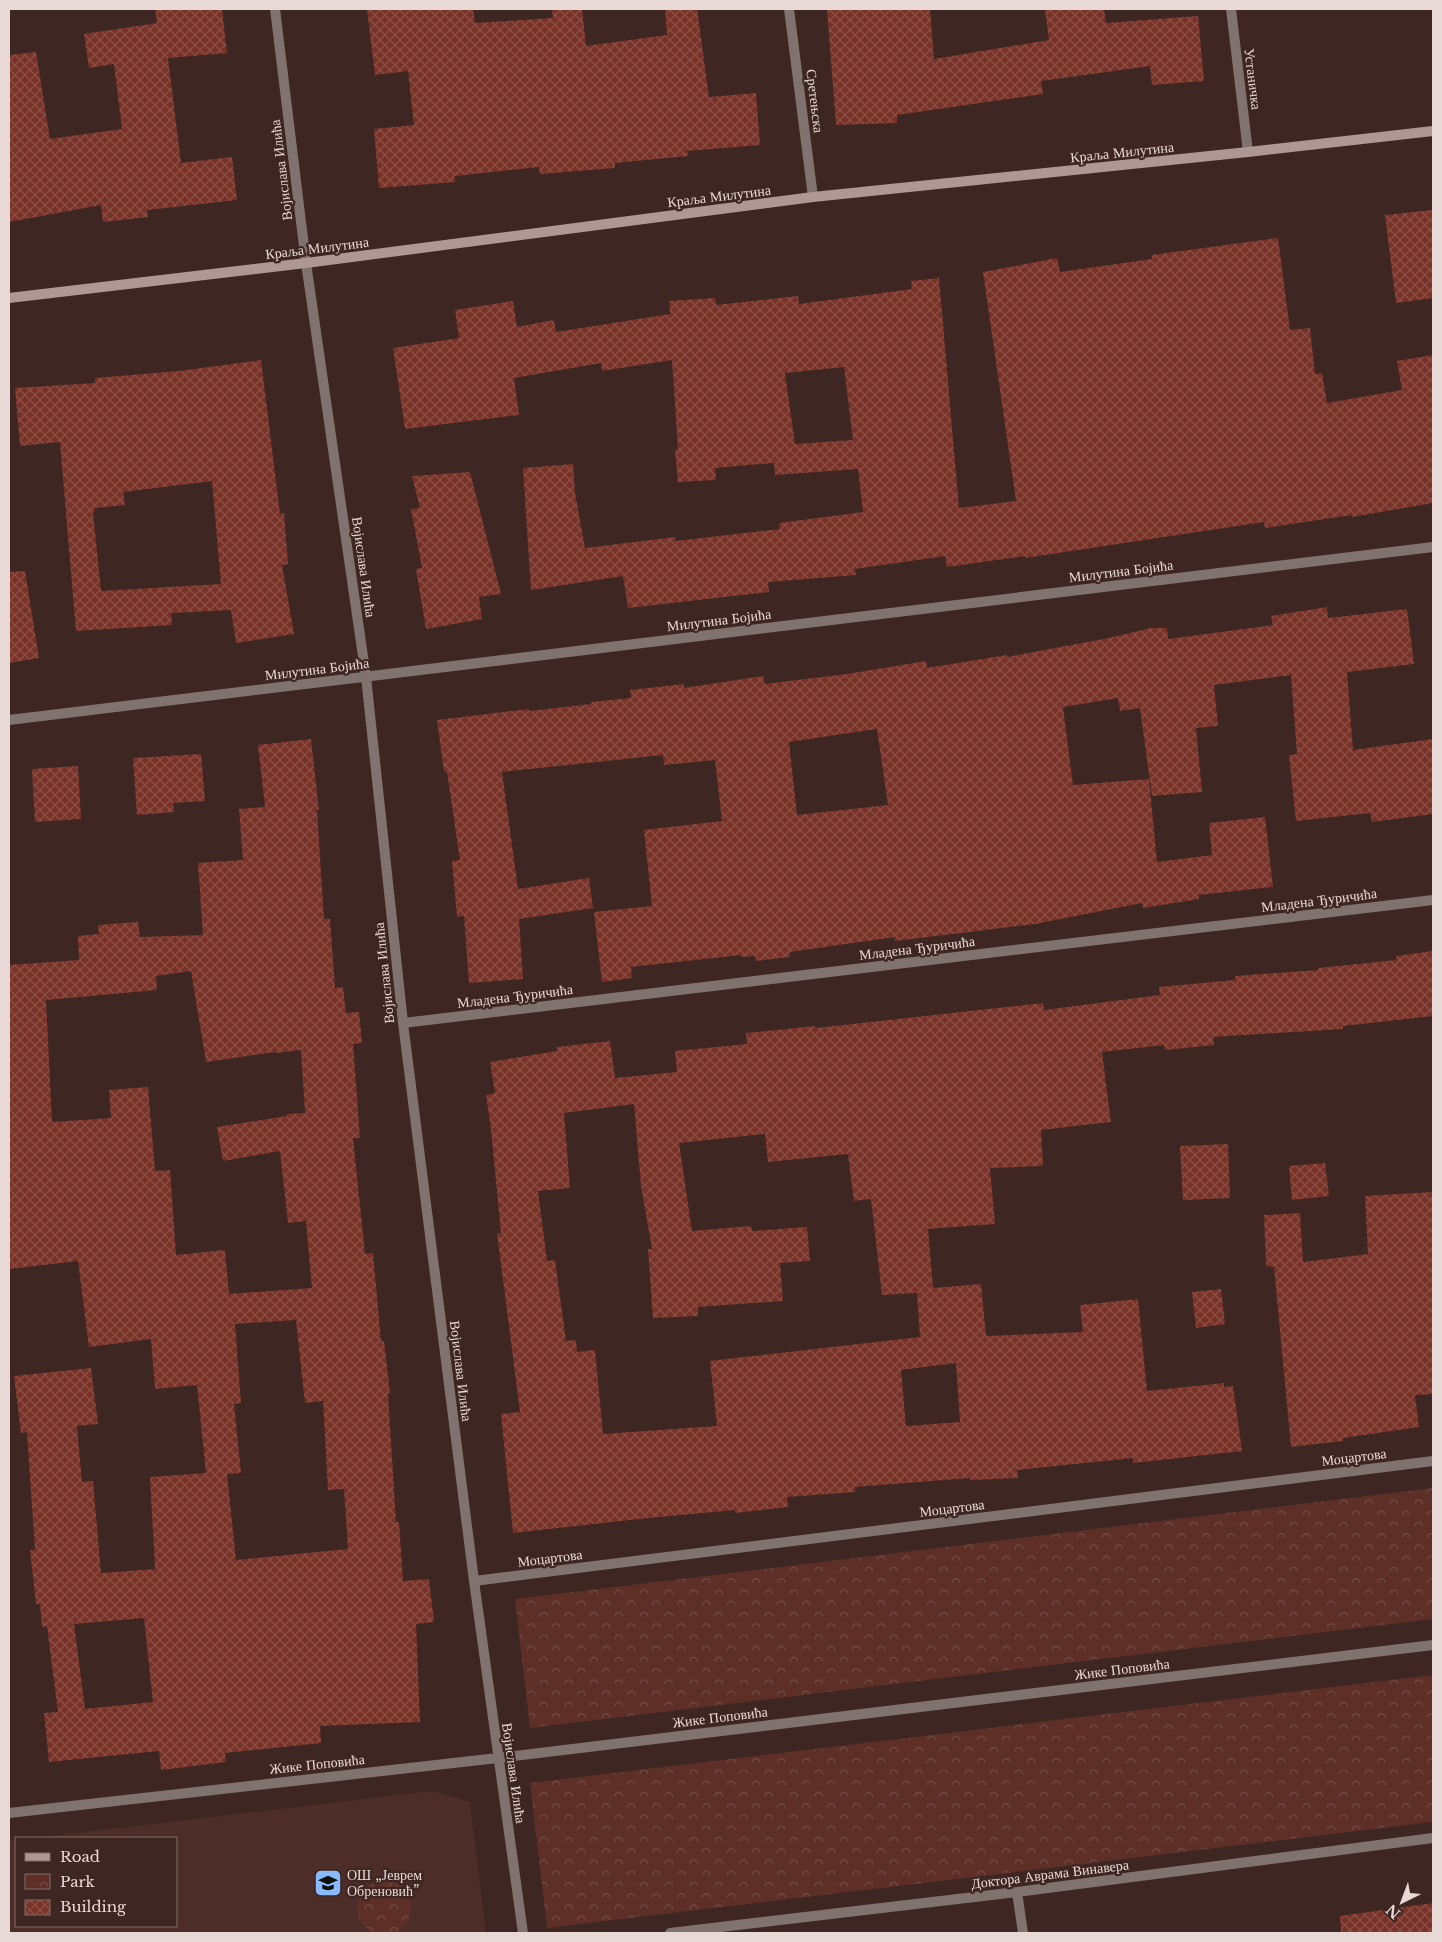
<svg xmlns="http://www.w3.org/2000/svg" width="1442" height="1942" viewBox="0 0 1442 1942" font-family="'Libre Baskerville',serif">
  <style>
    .built { fill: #4c2d28 }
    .park { fill: url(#park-crowns) }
    .building { fill: url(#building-cross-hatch); fill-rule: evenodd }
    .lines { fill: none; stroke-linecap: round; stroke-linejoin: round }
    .minor { stroke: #7f726f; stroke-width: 10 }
    .secondary { stroke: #ad9894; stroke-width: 10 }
    .labels { text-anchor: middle; stroke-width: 4.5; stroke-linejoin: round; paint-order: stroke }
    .street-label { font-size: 14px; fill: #e9d9d6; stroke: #3e2622 }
    .poi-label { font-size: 14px; fill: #e9d9d6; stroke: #3e2622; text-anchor: start }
  </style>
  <defs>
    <pattern id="park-crowns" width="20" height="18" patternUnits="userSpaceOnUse" patternTransform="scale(1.25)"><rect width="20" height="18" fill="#5d2f27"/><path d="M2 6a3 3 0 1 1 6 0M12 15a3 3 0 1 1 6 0" fill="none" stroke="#744d46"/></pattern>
    <pattern id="building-cross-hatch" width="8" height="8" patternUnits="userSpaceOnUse" patternTransform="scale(1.25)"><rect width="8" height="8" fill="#793227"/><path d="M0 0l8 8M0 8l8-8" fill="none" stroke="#8c4f46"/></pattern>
  </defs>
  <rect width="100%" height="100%" fill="#3e2622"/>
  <path class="built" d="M432,1791l38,11 16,131h-477v-92l7,-1v86h160v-88h-143z"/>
  <path class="park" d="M1433,1488v131l-903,109 -15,-129z
    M1433,1675v147l-886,106 -17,-145z
    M357 1908a27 27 0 1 1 54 0a27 27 0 1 1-54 0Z"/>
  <path class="building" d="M155,9h67l5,44 -59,5 13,105 51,-6 5,43 -90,10 1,7 -45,5 -2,-17 -92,17v-167l27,-3 14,87 72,-10 -8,-65 -25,4 -5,-34 73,-11z
    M367,9h106l2,14 78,-5 -1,-9h30l4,37 81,-11 -2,-26h32l12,88 47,-4 4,52 -73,6 1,5 -73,7v5l-75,6 -1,-7 -84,9v6l-76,6 -5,-59 40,-4 -6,-54 -33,4z
    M827,9h103l4,50 115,-19 -4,-31h59l2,14 92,-7 6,65 -52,4 -2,-19 -109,15 2,13 -146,21v8l-61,2z
    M1433,210v88l-37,5 -11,-88z
    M1278,238l12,92 20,-2 5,46 7,-1 5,30 75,-13 -5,-29 36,-6v148l-81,14v-2l-87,13 -1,-6 -239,36v-2l-78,11 -2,-11 -90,13 1,6 -88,7 1,10 -141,16 -5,-32 -92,14 -8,-122 50,-4 2,29 10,55 90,-11 1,4 104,-12 -1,-6 84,-11 -5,-43 -83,6 -1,-12 -59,5 1,12 -38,2 -3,-32 3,-1 -6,-89 -70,11 -1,-8 -87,15 5,37 -114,14 -12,-81 66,-10 -4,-28 58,-9 4,26 37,-7 2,12 114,-18 -1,-13 46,-3 1,7 82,-9 1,8 113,-15 -1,-8 28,-3 20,230 57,-7 -33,-229 74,-14 3,14 92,-13v-4zM844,367l9,73 -58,4 -10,-71z
    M261,360l19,154 4,-1 4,51 -6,1 12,69 -58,9 -5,-33 -60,3 1,12 -96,6 -16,-189 -40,4 -5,-58 80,-5v-5l84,-7zM212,481l9,103 -120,7 -8,-79 2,-1v-3l30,-3 -2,-13z
    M470,472l31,122 -22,3 3,22 -56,10 -10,-60 6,-1 -11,-59 9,-1 -8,-32z
    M25,571l14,87 -30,5v-91z
    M1327,607l1,11 79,-9 7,55 -67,8 6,78 80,-11v75l-61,8 -2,-9 -74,8 -7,-66 8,-1 -6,-79 -77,10 4,41 -22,2 6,64 -50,4 -12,-88 -20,3 -2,-13 -55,9 10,78 76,-6 8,83 55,-7 -3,-32 56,-6 8,70 -74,8v4l-56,9 -1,-5 -107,21 -140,17v-4l-105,15v5l-34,4 -1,-5 -14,1v-2l-110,12 1,11 -30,4 -8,-70 58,-6 -8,-76 78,-9 -7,-61 -51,5 -1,-10 -161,17 16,117 71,-11 4,30 -74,11 4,60 -54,4 -5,-67 -7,1 -5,-56 8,-1 -13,-88h-3l-7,-52 92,-11v2l62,-7v-2l40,-4 -1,-8 54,-6v4l79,-12 2,8 82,-10 79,-13 1,7 80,-13v2l102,-19 42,-10h16l1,11 105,-14 -2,-9zM877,729l11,76 -91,10 -8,-73z
    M311,739l8,71h-2l7,109h6l5,69 8,-1 3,26 13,-1 3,31 -9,1 7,94h-7l12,116 8,-1 8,88h3l6,53h-2l8,128h3l4,59 26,-2 5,43 -18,2 4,98 -100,4 1,17 -96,10 1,9 -65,8 -2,-19 -110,11 -5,-49 14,-1 -11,-86 -5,1 -2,-23h-4l-6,-54h5l-8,-118 -6,1 -7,-57 77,-8 7,56 -21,2 5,56 11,-1 8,92 54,-4 -5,-92 56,-4 -9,-88 -42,4 -4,-50 -62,8 -11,-86 -69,8v-304l70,-5 -1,-24 21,-2 -1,-9 40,-3 2,15 63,-2 -5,-72 45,-3 -4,-51 26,-2 -7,-62zM191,971l15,91 69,-10 1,1 25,-3 4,63 -18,1v2l-70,11 6,34 57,-10 8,72 18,-2 6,67 -83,6 -4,-44 -49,5 -6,-85 -15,1 -7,-84 -39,3 2,28 -59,4 -6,-122 111,-10 -1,-14zM296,1320l9,83 18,-2 5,89 16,-1 4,60 -112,11 -9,-86 14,-1 -7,-69 7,-1 -6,-79zM144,1618l9,84 -68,7 -11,-85z
    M201,754l4,47 -32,2 1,9 -37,3 -4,-57z
    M78,766l3,53 -46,3 -3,-53z
    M1433,951v65l-90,10v3l-130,8 1,8 -49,5 -1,-5 -62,7 9,70 -70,8 2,36 -53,2 5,56 -67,5 5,59 48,-4 5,52 97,-4 -3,-27 58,-6 9,92 77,-8v4l9,-1 9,65 -109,12v-5l-116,12 1,8 -48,2v-2l-115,9v5l-68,5 1,10 -53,6v-3l-96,9 -126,14 -12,-119 19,-2 -23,-179h4l-10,-104 -5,-34 9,-2 -5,-31 67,-11v-4l53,-6 5,37 62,-6 -2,-21 72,-7 -1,-11 69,-7 1,2 227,-25 1,7 116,-15 -1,-8 76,-7v-4l84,-6 -1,-2 79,-8 -1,-4zM634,1104l7,82 11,63h-4l5,69 45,-2v-9l85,-6 -3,-38 30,-2 -3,-34 -55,4 -1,-5 -59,5 -13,-88 86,-9 3,28 80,-8 6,47 17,-2 11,96 35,-2 3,44 -210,24 7,65 -114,8 -8,-84 -18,2 -1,-12 -10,1 -11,-81 -8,1 -9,-70 32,-3 -6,-75zM956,1363l4,59 -54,4 -5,-56z
    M1228,1144l2,54 -47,2 -3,-54z
    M1325,1163l4,33 -37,4 -3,-34z
    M1433,1192v202l-18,1 4,32 -76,11v3l-52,6 -17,-180 -8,-1 -2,-51 36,-2 3,49 65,-8 -3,-58z
    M1221,1289l4,35 -29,4 -4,-36z
    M1433,1903v30h-92l-1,-17z"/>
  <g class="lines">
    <path class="minor" d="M275,9l31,254 60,414 37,346 71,558 49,352
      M789,9l24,188
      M1231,9l17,143
      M9,720l1424,-173
      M403,1023l1030,-123
      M474,1581l959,-120
      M9,1813l489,-55 935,-113
      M1017,1892l6,41
      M670,1933l347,-41 416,-54"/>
    <path class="secondary" d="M9,298l297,-35 507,-66 435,-45 185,-21"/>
  </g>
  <defs>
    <g id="school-square" transform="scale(1.4375)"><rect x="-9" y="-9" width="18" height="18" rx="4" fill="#89bafc" stroke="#3e2622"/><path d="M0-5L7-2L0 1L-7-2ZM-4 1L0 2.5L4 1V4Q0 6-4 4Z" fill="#111"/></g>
  </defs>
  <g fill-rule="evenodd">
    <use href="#school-square" x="328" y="1883"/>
  </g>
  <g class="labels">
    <g class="street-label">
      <text transform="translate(1253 79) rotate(83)" y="5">Устаничка</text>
      <text transform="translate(815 101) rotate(83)" y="5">Сретењска</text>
      <text transform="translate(1122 152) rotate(-6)" y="5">Краља Милутина</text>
      <text transform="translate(281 170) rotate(-97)" y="5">Војислава Илића</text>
      <text transform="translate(719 196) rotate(-7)" y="5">Краља Милутина</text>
      <text transform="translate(317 248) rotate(-7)" y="5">Краља Милутина</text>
      <text transform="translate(364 567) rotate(82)" y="5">Војислава Илића</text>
      <text transform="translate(1121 571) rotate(-7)" y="5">Милутина Бојића</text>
      <text transform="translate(719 620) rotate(-7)" y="5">Милутина Бојића</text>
      <text transform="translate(317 669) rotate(-7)" y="5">Милутина Бојића</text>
      <text transform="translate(1319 900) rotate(-7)" y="5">Младена Ђуричића</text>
      <text transform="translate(917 948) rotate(-7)" y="5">Младена Ђуричића</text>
      <text transform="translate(384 973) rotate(-96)" y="5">Војислава Илића</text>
      <text transform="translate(515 996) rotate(-7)" y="5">Младена Ђуричића</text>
      <text transform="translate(461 1371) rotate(83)" y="5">Војислава Илића</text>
      <text transform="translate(1354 1457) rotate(-7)" y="5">Моцартова</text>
      <text transform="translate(952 1508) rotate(-7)" y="5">Моцартова</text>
      <text transform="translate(550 1558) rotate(-7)" y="5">Моцартова</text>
      <text transform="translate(1122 1669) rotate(-7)" y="5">Жике Поповића</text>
      <text transform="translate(720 1717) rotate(-7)" y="5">Жике Поповића</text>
      <text transform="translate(317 1764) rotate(-6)" y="5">Жике Поповића</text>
      <text transform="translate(514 1773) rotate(82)" y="5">Војислава Илића</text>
      <text transform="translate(1050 1874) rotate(-7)" y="5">Доктора Аврама Винавера</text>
    </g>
    <g class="poi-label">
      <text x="347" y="1880">ОШ „Јеврем<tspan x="347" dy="16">Обреновић”</tspan></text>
    </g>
  </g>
  <rect width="1442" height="1942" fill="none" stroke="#e9d9d6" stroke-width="20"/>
  <rect x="15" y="1837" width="162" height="90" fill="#3e2622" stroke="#826e6a"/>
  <rect x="25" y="1853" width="25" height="8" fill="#ad9894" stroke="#826e6a"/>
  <text x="60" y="1862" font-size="15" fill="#e9d9d6">Road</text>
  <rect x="25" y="1874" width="25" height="15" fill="url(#park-crowns)" stroke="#826e6a"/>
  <text x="60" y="1887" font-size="15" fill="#e9d9d6">Park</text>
  <rect x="25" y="1900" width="25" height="15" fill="url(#building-cross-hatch)" stroke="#826e6a"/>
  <text x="60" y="1912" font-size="15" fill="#e9d9d6">Building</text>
  <g transform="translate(1402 1902) rotate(222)" stroke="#3e2622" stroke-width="4" paint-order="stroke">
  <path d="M0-4L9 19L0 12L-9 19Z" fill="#e9d9d6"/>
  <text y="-8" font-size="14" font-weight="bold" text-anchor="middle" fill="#e9d9d6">N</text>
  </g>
</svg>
